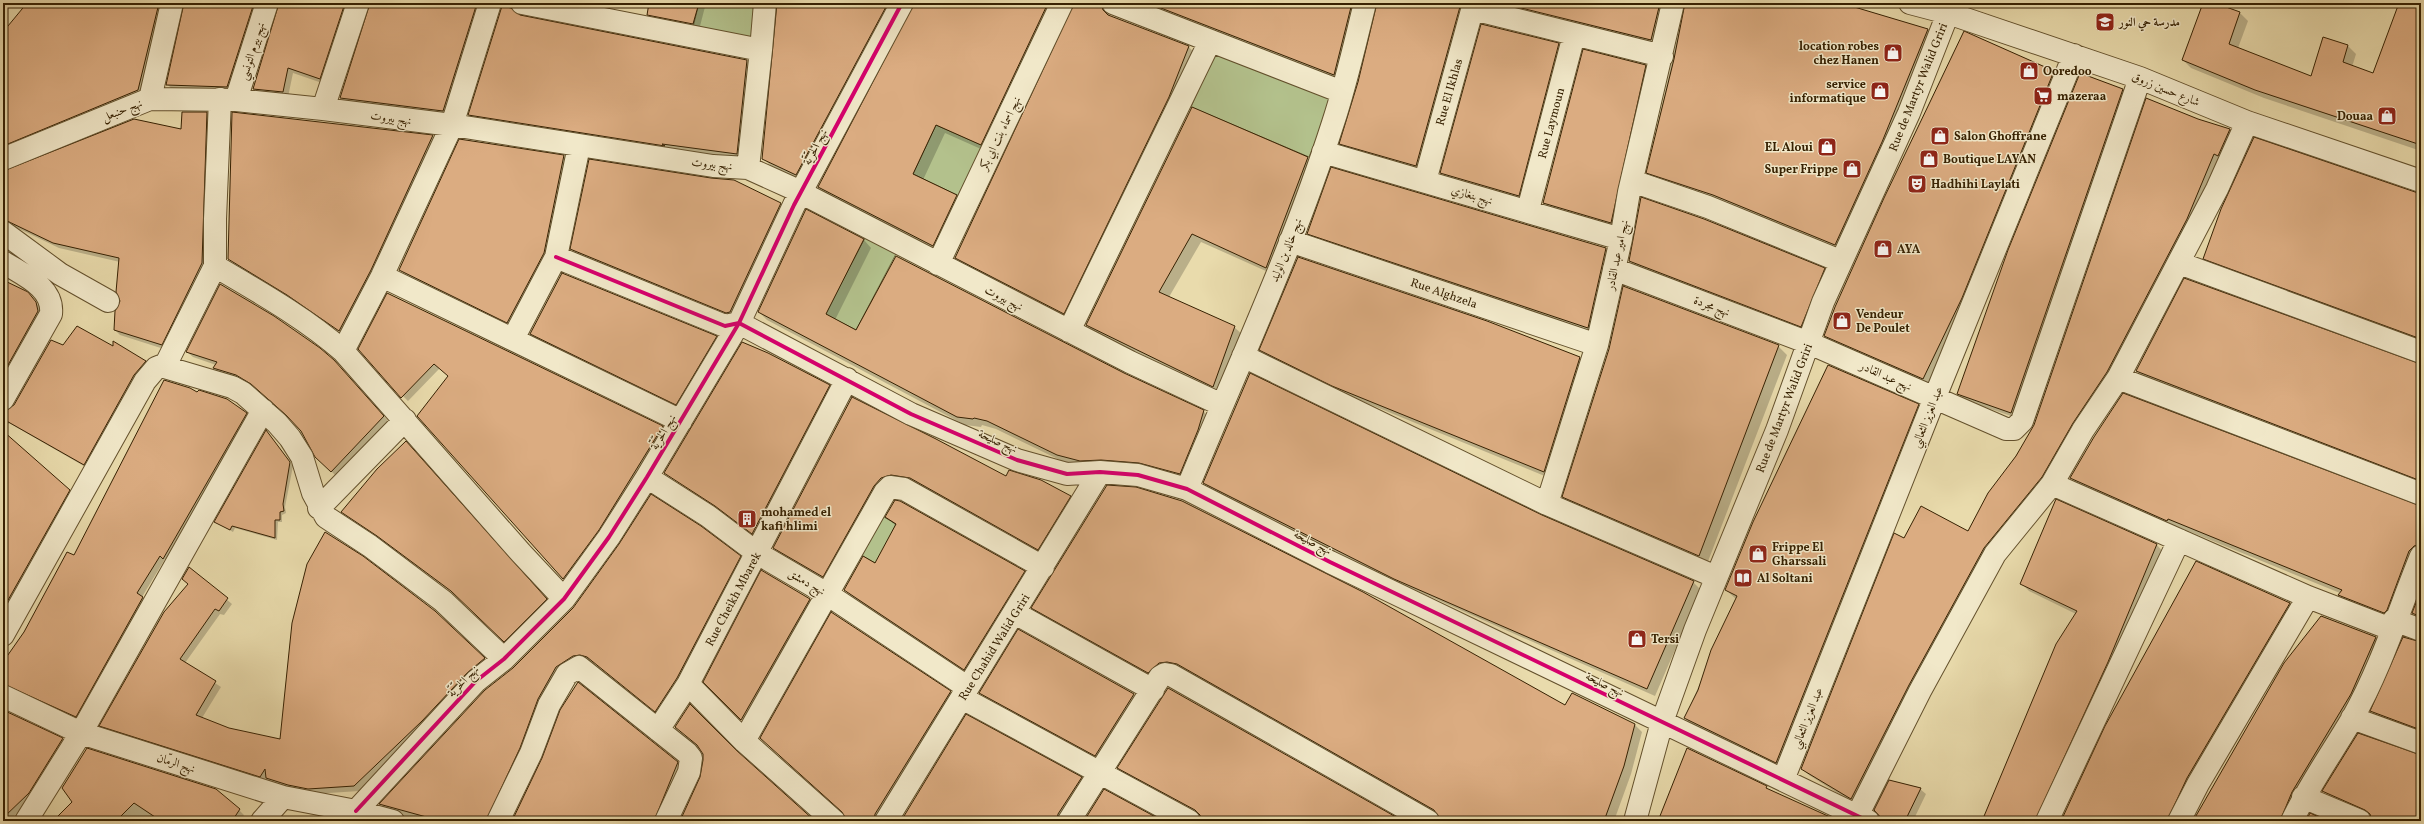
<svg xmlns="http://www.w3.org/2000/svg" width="2424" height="824" viewBox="0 0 2424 824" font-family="Vollkorn,Amiri,serif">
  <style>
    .green { fill: #b3c18c; stroke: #747147 }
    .shadow { fill: #0003 }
    .building { fill: #dbac81; stroke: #362102 }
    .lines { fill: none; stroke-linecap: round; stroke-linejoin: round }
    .minor-casing { stroke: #63502c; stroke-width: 24 }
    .minor { stroke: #f1e8c9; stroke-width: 22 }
    .cycleway-casing { stroke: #f1e8c9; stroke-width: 6 }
    .cycleway { stroke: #d6006c; stroke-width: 4 }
    .labels { text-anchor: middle; stroke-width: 3; stroke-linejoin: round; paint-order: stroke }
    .poi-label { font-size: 12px; font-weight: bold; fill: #362102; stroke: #f1e8c9; text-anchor: start }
    .street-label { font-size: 12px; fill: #362102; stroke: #f1e8c9 }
  </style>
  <rect width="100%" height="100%" fill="#e9dbac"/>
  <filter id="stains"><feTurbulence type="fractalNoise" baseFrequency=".005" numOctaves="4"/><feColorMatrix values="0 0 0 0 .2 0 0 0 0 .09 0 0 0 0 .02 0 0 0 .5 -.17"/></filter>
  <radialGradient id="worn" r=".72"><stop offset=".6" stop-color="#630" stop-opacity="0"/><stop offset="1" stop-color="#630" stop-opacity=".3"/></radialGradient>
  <path class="green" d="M699,3h60l-2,36 -64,-12z
    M1215,50l118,48 -24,59 -118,-50z
    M936,125l48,21 -25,50 -46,-22z
    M866,236l31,16 -41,78 -31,-16z
    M877,513l19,11 -17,41 -24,-13z"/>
  <path class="shadow" d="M27,3h140l-23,93 -141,57v-120z
    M184,3h78l-30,90 -59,-3 -6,-6z
    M279,3h74l-28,81 -32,-11 -5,24 -29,-3 -5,-5z
    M370,3h115l-36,113 -103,-12 -5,-6 30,-91z
    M564,3h35l-3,6z
    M650,3h56l-7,27 -45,-9 -6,-7z
    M778,3h124l-97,180 -33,-16 -9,-9z
    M914,3h150l-74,150 -45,-20 -22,47 33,16 9,9 -24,49 -113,-58 -9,-9 95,-178z
    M1075,3h38l-4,11 2,3 78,30 8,9 -125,266 -107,-56 -9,-8z
    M1136,3h221l-14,80z
    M1378,3h97l-51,171 -75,-22 -9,-9 27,-91z
    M1491,3h183l-15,45z
    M1685,3h151l92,26 8,9 -93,215 -187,-72 -9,-9z
    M2204,3h8l28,10 8,8 -10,27 74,29 36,-31 8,8 -4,13 22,7 26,-71h21v148l-157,-53 -73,-30 -8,-8z
    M519,16l228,45 8,8 -10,92 -267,-38 -9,-8z
    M1558,44l7,7 -40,151 -77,-22 -7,-7z
    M1645,66l7,6 -35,157 -67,-20 -6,-6z
    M2054,72l7,7 -130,307 -98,-43 -8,-7z
    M2123,89l5,6 -111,323 -53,-18 -6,-6z
    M1192,108l116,50 8,8 -41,109 -74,-33 -32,55 65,30 9,8 -22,59 -126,-61 -8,-8z
    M207,113l5,6 -4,150 -41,81 -47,-15 -5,-5 7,-29 -2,-39 -61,-14 -56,-27v-49l179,-42z
    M233,114l200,22 5,6 -93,194 -51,-36 -60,-36 -5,-6z
    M2198,120l32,10 6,6 -157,294 -221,375 -8,-4 -41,-26 -7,-6 103,-230 63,-7 67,-107z
    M460,140l104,16 5,6 -20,97 -36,69 -108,-53 -5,-5z
    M2421,196v147l-208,-76 -9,-9z
    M781,204l5,5 -54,109 -155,-63 -6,-6z
    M806,211l58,29 7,8 -36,72 21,12 268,42 79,37 8,8 -23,62 -100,-13 -22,-5 -70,-34 -14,-4 -1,2 -16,-2 -198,-105 -8,-8z
    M1308,233l298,16 7,7 -18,78 -280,-94z
    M1630,261l194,8 8,8 -23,57 -171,-65z
    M3,281l21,10 17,17 2,8 -40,71z
    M388,294l274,133 6,5 -99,152 -151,-168 31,-40 -9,-8 -32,33 -5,-5z
    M531,334l185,3 6,5 -41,67 -144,-70z
    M1778,346l9,9 -80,209 -135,-58 -9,-9z
    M64,347l50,1 31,14 5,4 -61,103 -80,-46 -6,9v-20l11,-6z
    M1261,350l319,8 8,8 -36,113 -210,-86 -73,-35z
    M187,352l153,15 49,55 -52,55 -21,-21 -15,-25 -12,-15 -33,-29 -14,-7 -23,-6 -5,-6 2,-3 -23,-8z
    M2421,365v120l-276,-106 -8,-8z
    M829,386l6,5 -77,147 -93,-65z
    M198,394l48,20 5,5 -83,144 -3,-4 -23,38 5,6 -66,118 -78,-30v-27l71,-107z
    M852,399l155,78 63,19 7,7 -32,53 -146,-75 -69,102 -49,-28 -7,-7z
    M1918,405l7,8 -141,357 -92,-44 -7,-8 51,-119 -10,-9z
    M3,433l71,62 -71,126z
    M269,434l24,32 -8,41 1,6 -4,2v7h-4l-1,18 -42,-12 -2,4 -18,-10z
    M411,448l140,157 -41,41 -53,-50 -114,-84z
    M2071,478l350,28v50l-29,64 -45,-17 -8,-8 1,-2 -164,-67 -1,2 -96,-42z
    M1204,483l338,33 151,66 8,8 -46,106 -310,-137 -133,-68z
    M2056,501l101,44 7,8 -120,268h-61l93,-207 -47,-23 -8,-8z
    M886,517l138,55 7,7 -59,98 -120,-80 -7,-7 30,-26 21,-38z
    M740,557l8,8 -85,153 -68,-54 -6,-2 -8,1 -86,158h-72l-35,-9 -7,-8 104,-113z
    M189,568l43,36 -8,11 -4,-1 -35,49 36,24 -19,31 27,11 52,11 153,-129 55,52 -130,128 -45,3 -61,-17 -148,-47 -4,-4 88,-142z
    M810,599l5,6 -68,119 -43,-42z
    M2289,604l8,8 -121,209h-114z
    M1033,608l533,99 69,18 7,7 -11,42 -17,47h-173l-3,-6 -252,-144 -30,9 -116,-65z
    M2322,617l54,21 8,7 -93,176h-97l90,-157z
    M1019,630l115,65 7,7 -38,61 -115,-63 -8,-7z
    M2421,643v91l-42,-15 -8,-8z
    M950,692l8,8 -74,121h-37z
    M3,711l59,28 5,5 -34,54 -24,23 -6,-3z
    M676,727l60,25 78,69h-133l21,-47 2,-15 -2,-8z
    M2421,756v65h-48v-3l-42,-19 -8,-8z
    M677,762l8,8 -22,51h-150z
    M1119,768l282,53h-198l-4,-6 -73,-40z
    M1081,778l8,8 -22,35h-165z
    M63,788l176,22 5,5 -4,6h-186l19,-19z
    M1920,789l6,5 -13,27h-29l-9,-11z
    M44,818l3,3h-6z"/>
  <path class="building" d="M27,3h132l-21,87 -135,56v-114z
    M184,3h70l-27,84 -61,-2z
    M279,3h66l-25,76 -32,-11 -5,24 -30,-3z
    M370,3h107l-34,108 -103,-13z
    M649,3h50l-6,21 -46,-9z
    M777,3h111l-92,172 -34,-16z
    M914,3h134l-67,142 -45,-20 -23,49 44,21 -24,51 -115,-59z
    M1074,3h27l2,7 5,5 81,31 -20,51 -105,217 -109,-56z
    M1148,3h204l-18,72z
    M1377,3h84l-45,163 -77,-22 19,-62z
    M1501,3h159l-9,37z
    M1685,3h156l87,26 -46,113 -47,103 -122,-50 -67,-22 28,-114z
    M2203,3h12l25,9 -11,32 82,32 12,-39 25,8 -5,17 30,11 26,-70h22v142l-166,-55 -73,-30z
    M502,6l9,2 9,7 227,45 -10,94 -75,-10 3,2 -197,-31z
    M1481,24l78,19 -40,153 -79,-23z
    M1964,31l90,40 -92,227 -39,81 -99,-43 11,-29 49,-109z
    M1583,49l63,16 -35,158 -68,-20z
    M2080,73l43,16 -112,324 -54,-19 51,-144z
    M2146,98l52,21 32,10 -12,27 -4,-2 -27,65 -80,153 -34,51 -31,54 -58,71 -75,137 -58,114 -50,-30 93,-236 10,5 17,-32 47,25 20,-38 28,-37 18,-31z
    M1192,107l116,50 -42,111 -74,-34 -33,58 76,34 -22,61 -127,-62z
    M182,112h25l-5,151 -40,82 -48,-15 1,-19 5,-10 -4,-9 3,-34 -66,-15 -50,-24v-48l131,-52 47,10z
    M232,112l201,23 -62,135 -32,61 -52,-36 -59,-36z
    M2254,137l167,57v145l-218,-80 18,-50z
    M459,139l105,16 -20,98 -37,70 -108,-53z
    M589,159l122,19 23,2 47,23 -51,109 -4,1 -156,-64z
    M1331,167l275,81 -18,80 -281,-94z
    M1641,197l63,22 121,49 -24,59 -172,-66z
    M806,209l58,30 -38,75 30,16 40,-74 228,117 80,37 -6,20 -18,44 -41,-11 -38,-3 -21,1 -23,-6 -70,-34 -13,-3 -1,1 -16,-2 -199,-105z
    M1298,257l189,64 93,36 -36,115 -212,-86 -73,-36z
    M562,273l155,63 -41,69 -146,-71z
    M2184,278l237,86v117l-285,-110z
    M3,280l25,12 8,10 2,9 -35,63z
    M220,284l54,32 46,32 14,12 50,56 -53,56 -16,-15 -14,-26 -15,-16 -35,-31 -15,-9 -23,-7 4,-6 -31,-10z
    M1623,286l156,59 -80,211 -137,-59 47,-148z
    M387,293l276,133 -64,104 -36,49 -146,-163 31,-40 -14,-12 -33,34 -43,-49z
    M77,326l36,20v-5l33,20 -12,14 -50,90 -81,-46v-8l11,-6 37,-65 12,5z
    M742,342l26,11 62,32 -78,149 -37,-28 -51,-33z
    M1828,365l91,39 -143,359 -92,-45 14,-28 13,-40 26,-54 -12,-6 28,-68z
    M1250,373l292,142 152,66 -47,108 -253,-110 -191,-96z
    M164,380l26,8 7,4 2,-2 28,9 20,14 -84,146 -3,-3 -23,37 6,4 -67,120 -73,-33v-22l21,-30 43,-80 7,3z
    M2123,393l298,113v38l-7,2 -5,5 -22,59 -3,3 -46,-18 4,-5 -174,-71 -1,2 -97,-43 24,-41z
    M852,397l84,42 70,37 3,-6 32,10 30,16 -33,54 -128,-72 -19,-3 -10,3 -7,8 -51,91 -50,-29z
    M266,430l24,32 -7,42 1,7 -4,1v8h-5v18l-43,-12 -2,4 -16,-8z
    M3,431l67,59 -67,119z
    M406,441l141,158 -43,43 -53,-51 -74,-55 -36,-24 36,-43z
    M1107,485l29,2 46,14 181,91 202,113 7,-12 63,31 -11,42 -20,55h-164l-6,-11 -257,-146 -10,-2 -8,1 -11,10 -117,-65z
    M651,494l50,32 40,30 -64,122 -22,34 -68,-55 -7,-2 -7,1 -17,11 -18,32 -18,49 -34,73h-45l-62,-17 106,-114 28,-22 60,-60 46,-64z
    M2056,499l101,45 -49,118 -73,159h-53l74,-177 21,-33 -57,-27z
    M895,500l5,1 125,70 -61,99 -120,-80 19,-34 12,7 21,-39 -11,-7z
    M325,532l38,24 72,55 50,47 -18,15 -45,48 -68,65 -46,3 -20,-4 -22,-7 -1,-9 -5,8 -161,-51 65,-114 24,-28 -6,-5 7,-12 39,31 -9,13 -4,-2 -35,50 36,22 -20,34 33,13 51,11 12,-116 15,-59z
    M2196,561l94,42 -103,175 -20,43h-106l44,-95z
    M761,570l49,29 -69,121 -38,-38z
    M2421,590v27l-9,-4z
    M831,612l120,79 -76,123 -1,7h-28l-4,-9 -82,-74z
    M2321,616l55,21 -25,57 -59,98 -12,29h-87l91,-158z
    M1018,629l116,65 -39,62 -116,-63z
    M2403,637l18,5v88l-51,-19z
    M578,682l100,80 -24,59h-142l30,-63 18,-48z
    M1168,688l235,133h-202l-1,-6 -5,-5 -78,-42z
    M690,704l46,46 79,71h-135l20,-44 3,-17v-6l-6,-9 -22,-18z
    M3,710l60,28 -34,55 -26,25z
    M966,714l116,63 -24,37 -1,7h-156z
    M2358,733l63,22v66h-49l-2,-7 -5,-4 -43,-19z
    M87,748l129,41 24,20 -8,12h-71l-27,-18 -18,18h-63l19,-19 -10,-14z
    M1687,748l80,38 -1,2 73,33h-181z
    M1889,780l32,8 -16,33h-21l-10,-11z
    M1104,789l59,32h-79z
    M2310,813l18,8h-22z"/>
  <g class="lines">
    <g class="minor-casing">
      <path id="minor" d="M522,3l239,47 -13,118
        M1113,3l229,89
        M1910,3l38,10 192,65 107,44 174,59
        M1473,9l189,47
        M761,50l4,-47
        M150,99l86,1 87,9 129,16 261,41 35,2 42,19 340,175 92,43
        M236,100l31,-97
        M323,109l35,-106
        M2247,122l-30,67 -99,189 -35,52 -31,54 256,113 83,32
        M1323,152l298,87
        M3,159l147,-60 22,-96
        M1425,181l49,-178
        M1632,181l76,26 132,54
        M1528,210l46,-175
        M3,232l57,42 48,27
        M1290,241l307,104
        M556,257l169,69 14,-3 172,91 106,46 50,14 33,-2 38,3 49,14 143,73 538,259
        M3,262c20,13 51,25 48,52l-48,85
        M2179,263l242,89
        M938,264l124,-261
        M215,266v-47l5,-120
        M1614,269l195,74 197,86h8l8,-8 118,-343
        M382,276l299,145
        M1069,331l141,-290
        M513,339l43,-82 23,-111
        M343,351l39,-75 70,-151 38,-122
        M1243,356l304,148 169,73
        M165,366l50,-100c44,26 89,51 128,85l178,202 43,46
        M2118,378l303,116
        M647,477l61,39 49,37 70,41 140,93
        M1187,489c50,-121 106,-241 146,-366 13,-39 22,-80 32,-120
        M1547,504l50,-159 24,-106 8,-47 44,-189
        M319,508l86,-88
        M1015,613l138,77
        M2394,620l27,10
        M3,635l142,-254 11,-13 5,-2 71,21 11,6 34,30 13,15 12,19 11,36 13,24 44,29 73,55 61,58
        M688,684l56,57 90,80
        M3,696l78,37 202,64 73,14 37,10
        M962,698l227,123
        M2352,718l69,25
        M658,730l30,-46 159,-305
        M744,741l141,-249 5,-5 14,2 139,78
        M1783,780l152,-383 139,-342
        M2303,797l57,24
        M356,811l120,-130 28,-22 60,-60 45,-62 38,-60 92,-154 55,-118 108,-202
        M1857,816l63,-125 75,-137 57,-70
        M26,821l55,-88 182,-323
        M262,821l21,-24
        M498,821l33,-68 18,-48 18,-31 12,-7 108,86 4,5 -2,14 -23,49
        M886,821l214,-349
        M1069,821l91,-144 5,-3 6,1 257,146
        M1635,821l27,-99 33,-92 82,-200 46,-128 86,-189 43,-110
        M2047,821l132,-281
        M2179,821l19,-37 110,-187
        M2292,821c17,-36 40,-68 60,-102 29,-51 47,-109 69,-163"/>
    </g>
    <use href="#minor" class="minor"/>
    <g class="cycleway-casing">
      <path id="cycleway" d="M556,257l169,69 14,-3 172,91 106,46 50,14 33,-2 38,3 49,14 143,73 538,259
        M356,811l120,-130 28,-22 60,-60 45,-62 38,-60 92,-154 55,-118 108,-202"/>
    </g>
    <use href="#cycleway" class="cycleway"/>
  </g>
  <defs>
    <g id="school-square" transform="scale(1)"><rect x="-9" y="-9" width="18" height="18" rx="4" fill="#8f2418" stroke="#f1e8c9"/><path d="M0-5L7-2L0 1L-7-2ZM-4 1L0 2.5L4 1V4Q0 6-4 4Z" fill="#fff"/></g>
    <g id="shop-square" transform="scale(1)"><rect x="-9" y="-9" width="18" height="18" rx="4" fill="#8f2418" stroke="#f1e8c9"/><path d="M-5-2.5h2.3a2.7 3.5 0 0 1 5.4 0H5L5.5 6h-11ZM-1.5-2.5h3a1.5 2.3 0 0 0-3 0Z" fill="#fff"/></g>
    <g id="supermarket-square" transform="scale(1)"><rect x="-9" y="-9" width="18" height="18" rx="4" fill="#8f2418" stroke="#f1e8c9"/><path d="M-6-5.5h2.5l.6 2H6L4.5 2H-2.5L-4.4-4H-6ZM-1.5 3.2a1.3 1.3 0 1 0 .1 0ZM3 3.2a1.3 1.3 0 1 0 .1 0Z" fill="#fff"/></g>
    <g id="theatre-square" transform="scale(1)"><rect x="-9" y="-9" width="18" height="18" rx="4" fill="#8f2418" stroke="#f1e8c9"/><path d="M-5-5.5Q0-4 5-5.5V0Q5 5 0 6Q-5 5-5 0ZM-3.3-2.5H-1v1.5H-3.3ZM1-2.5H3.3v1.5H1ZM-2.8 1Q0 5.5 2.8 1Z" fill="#fff"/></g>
    <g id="building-square" transform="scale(1)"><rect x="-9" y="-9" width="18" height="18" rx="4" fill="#8f2418" stroke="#f1e8c9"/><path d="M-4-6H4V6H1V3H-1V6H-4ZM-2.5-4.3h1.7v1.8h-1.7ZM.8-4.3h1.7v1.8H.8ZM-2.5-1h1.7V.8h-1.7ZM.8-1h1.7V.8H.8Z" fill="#fff"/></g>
    <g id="library-square" transform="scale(1)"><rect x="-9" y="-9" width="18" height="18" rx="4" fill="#8f2418" stroke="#f1e8c9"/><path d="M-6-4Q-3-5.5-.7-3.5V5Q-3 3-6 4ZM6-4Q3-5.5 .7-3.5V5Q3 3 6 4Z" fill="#fff"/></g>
  </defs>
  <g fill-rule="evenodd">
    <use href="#school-square" x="2105" y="22"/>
    <use href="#shop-square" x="1893" y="53"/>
    <use href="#shop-square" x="2029" y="71"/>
    <use href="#shop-square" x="1880" y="91"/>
    <use href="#supermarket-square" x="2043" y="96"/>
    <use href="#shop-square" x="2387" y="116"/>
    <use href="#shop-square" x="1940" y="136"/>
    <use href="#shop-square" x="1827" y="147"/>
    <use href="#shop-square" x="1929" y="159"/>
    <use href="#shop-square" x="1852" y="169"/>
    <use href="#theatre-square" x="1917" y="184"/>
    <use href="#shop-square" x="1883" y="249"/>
    <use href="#shop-square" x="1842" y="321"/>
    <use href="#building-square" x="747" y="519"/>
    <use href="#shop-square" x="1758" y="554"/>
    <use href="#library-square" x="1743" y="578"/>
    <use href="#shop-square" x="1637" y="639"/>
  </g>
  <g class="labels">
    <g class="poi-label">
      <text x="2119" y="26">مدرسة حي النور</text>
      <text x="1879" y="50" text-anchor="end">location robes<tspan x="1879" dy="14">chez Hanen</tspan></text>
      <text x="2043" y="75">Ooredoo</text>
      <text x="1866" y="88" text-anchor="end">service<tspan x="1866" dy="14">informatique</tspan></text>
      <text x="2057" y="100">mazeraa</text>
      <text x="2373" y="120" text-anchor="end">Douaa</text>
      <text x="1954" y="140">Salon Ghoffrane</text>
      <text x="1813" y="151" text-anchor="end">EL Aloui</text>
      <text x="1943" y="163">Boutique LAYAN</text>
      <text x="1838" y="173" text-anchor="end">Super Frippe</text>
      <text x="1931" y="188">Hadhihi Laylati</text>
      <text x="1897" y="253">AYA</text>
      <text x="1856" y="318">Vendeur<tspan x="1856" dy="14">De Poulet</tspan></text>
      <text x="761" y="516">mohamed el<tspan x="761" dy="14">kafi hlimi</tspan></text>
      <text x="1772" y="551">Frippe El<tspan x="1772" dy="14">Gharssali</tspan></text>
      <text x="1757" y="582">Al Soltani</text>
      <text x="1651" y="643">Tersi</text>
    </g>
    <g class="street-label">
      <text transform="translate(252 51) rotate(-72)" y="4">نهج بيرم التونسي</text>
      <text transform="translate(1918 87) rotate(-68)" y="4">Rue de Martyr Walid Griri</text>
      <text transform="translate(2166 89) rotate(22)" y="4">شارع حسين زروق</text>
      <text transform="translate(1449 92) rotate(-74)" y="4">Rue El Ikhlas</text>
      <text transform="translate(122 110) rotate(-21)" y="4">نهج حنبعل</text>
      <text transform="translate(391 118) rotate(8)" y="4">نهج بيروت</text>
      <text transform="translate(1551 123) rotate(-75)" y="4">Rue Laymoun</text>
      <text transform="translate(1000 133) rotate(-64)" y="4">نهج اسماء بنت ابي بكر</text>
      <text transform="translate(815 147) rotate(-62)" y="4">نهج الحرّيّة</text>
      <text transform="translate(712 164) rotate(6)" y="4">نهج بيروت</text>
      <text transform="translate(1472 195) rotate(16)" y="4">نهج بنغازي</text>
      <text transform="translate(1286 250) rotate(-68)" y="4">نهج خالد بن الوليد</text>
      <text transform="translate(1617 255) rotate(-78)" y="4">نهج امير عبد القادر</text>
      <text transform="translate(1444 293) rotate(19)" y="4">Rue Alghzela</text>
      <text transform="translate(1004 298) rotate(27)" y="4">نهج بيروت</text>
      <text transform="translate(1712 306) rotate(21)" y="4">نهج مجردة</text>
      <text transform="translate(1886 376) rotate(24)" y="4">نهج عبد القادر</text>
      <text transform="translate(1784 408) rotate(-69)" y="4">Rue de Martyr Walid Griri</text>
      <text transform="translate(1927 417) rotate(-68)" y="4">عبد العزيز الثعالبي</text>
      <text transform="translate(663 432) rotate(-59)" y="4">نهج الحرّيّة</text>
      <text transform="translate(998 441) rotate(24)" y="4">نهج صليحة</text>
      <text transform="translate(1313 542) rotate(27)" y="4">نهج صليحة</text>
      <text transform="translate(807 582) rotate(30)" y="4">نهج دمشق</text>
      <text transform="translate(733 599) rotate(-62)" y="4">Rue Cheikh Mbarek</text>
      <text transform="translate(994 647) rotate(-58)" y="4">Rue Chahid Walid Griri</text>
      <text transform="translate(463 681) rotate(-45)" y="4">نهج الحرّيّة</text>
      <text transform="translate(1605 684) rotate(26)" y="4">نهج صليحة</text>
      <text transform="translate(1807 718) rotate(-68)" y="4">عبد العزيز الثعالبي</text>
      <text transform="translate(176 763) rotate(18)" y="4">نهج الرمّان</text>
    </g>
  </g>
  <rect width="2424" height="824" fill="none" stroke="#e9dbac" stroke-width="16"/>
  <rect x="4" y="4" width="2416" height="816" fill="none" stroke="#362102" stroke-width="2"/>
  <rect x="8" y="8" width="2408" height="808" fill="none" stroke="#362102"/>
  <rect width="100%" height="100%" filter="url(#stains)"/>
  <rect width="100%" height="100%" fill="url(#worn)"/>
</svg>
